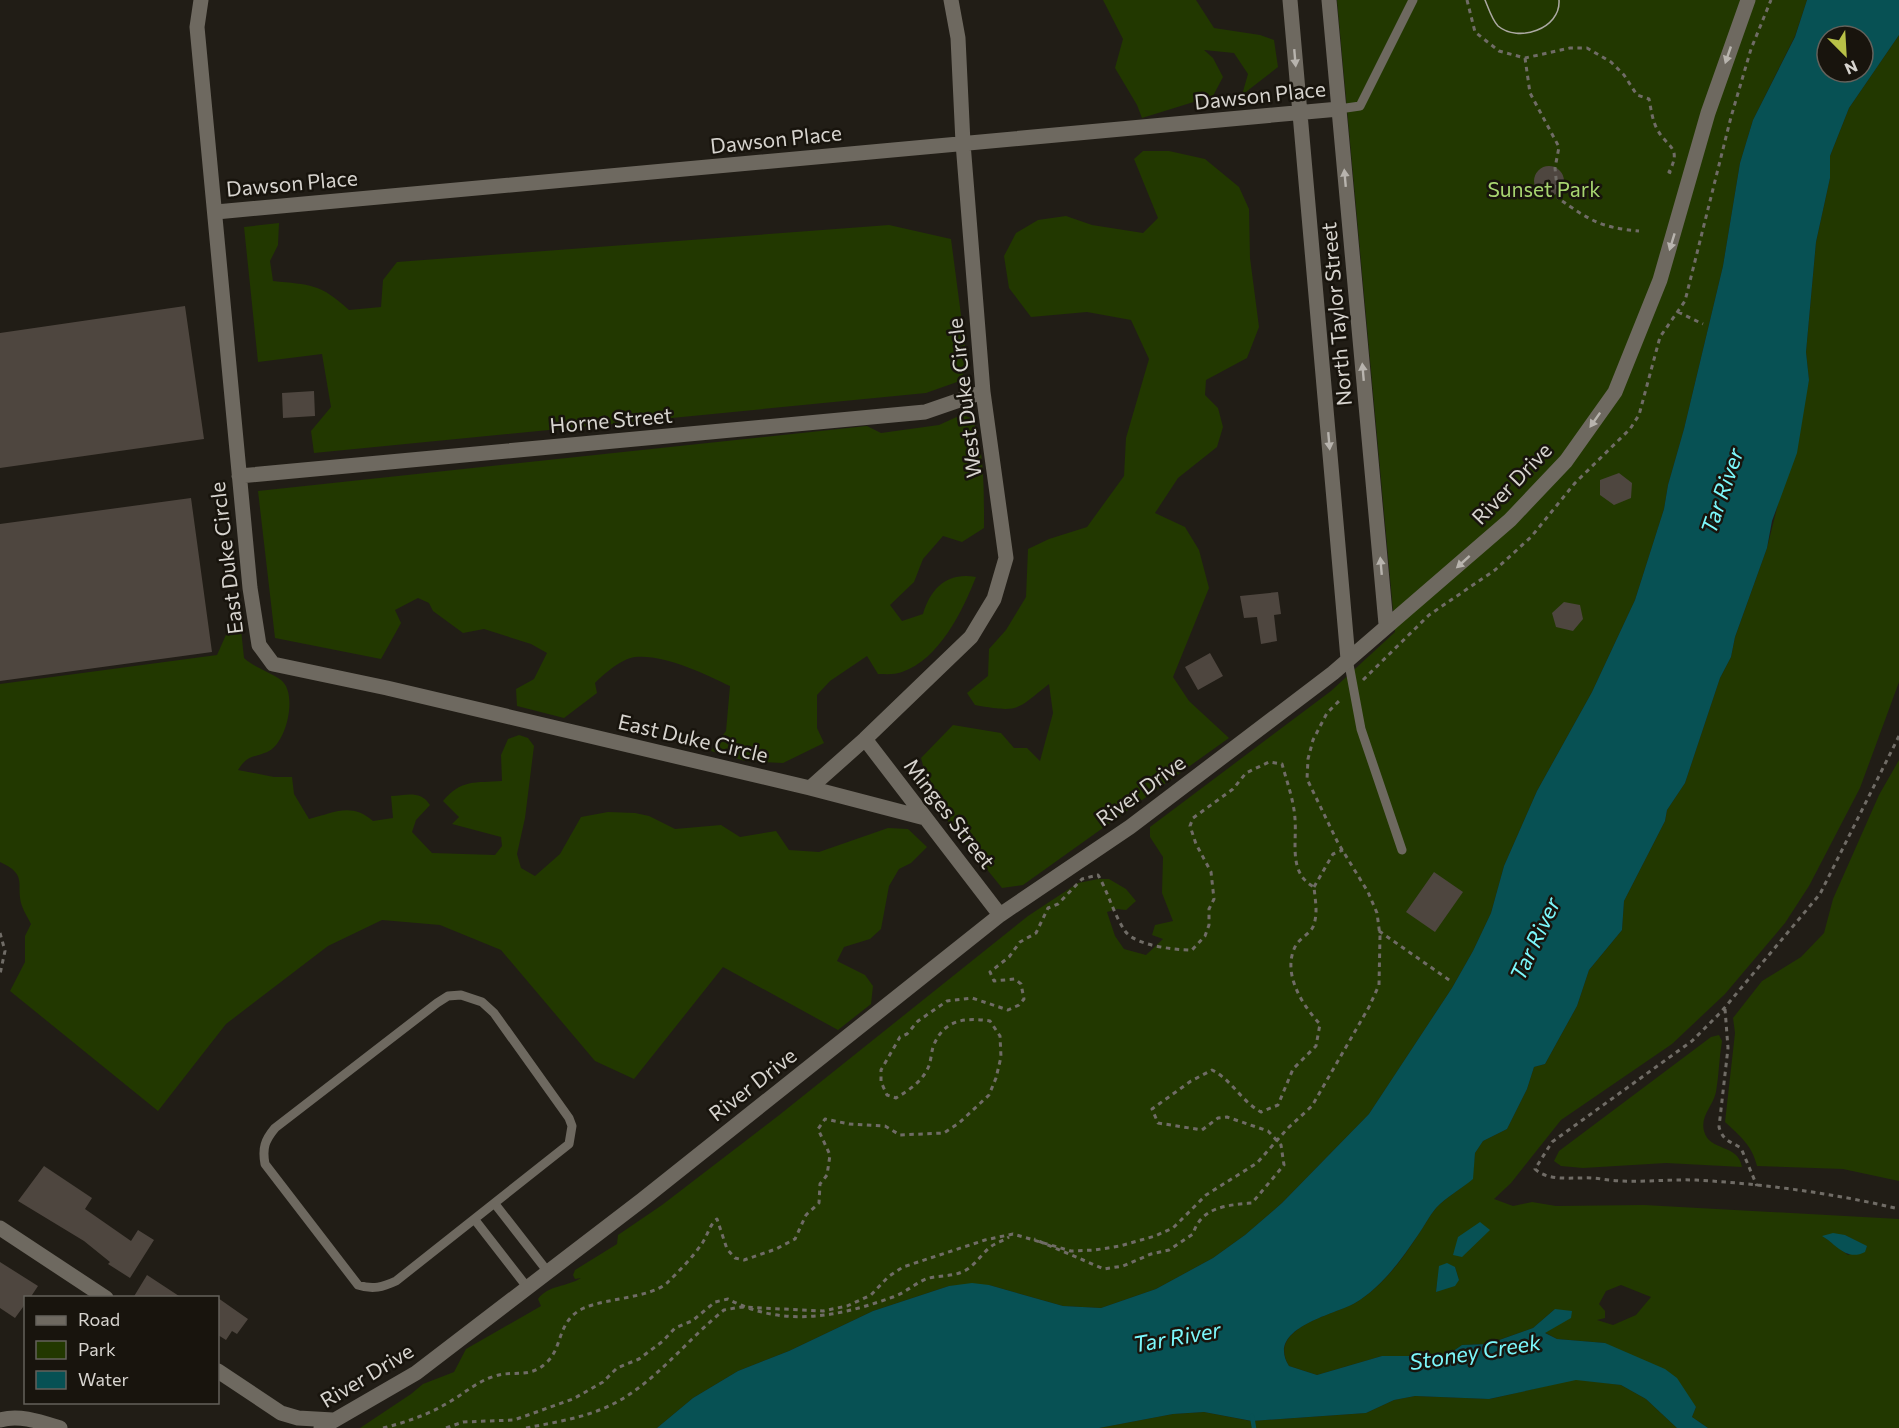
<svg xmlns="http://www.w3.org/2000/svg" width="1899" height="1428" viewBox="0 0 1899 1428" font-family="Commissioner,sans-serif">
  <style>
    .green { fill: #223800; fill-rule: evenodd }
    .water { fill: #075154; fill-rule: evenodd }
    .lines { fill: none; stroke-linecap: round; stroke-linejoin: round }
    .stream { stroke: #075154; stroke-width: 4.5 }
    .building { fill: #4e463f }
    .path { stroke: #706c66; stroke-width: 3; stroke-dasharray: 4.5 4.5; stroke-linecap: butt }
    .service { stroke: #6e6960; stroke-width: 9 }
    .minor { stroke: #6e6960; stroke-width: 15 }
    .tram { stroke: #aca9a3; stroke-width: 1.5 }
    .oneway { fill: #b8b4ae }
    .labels { text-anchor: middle; stroke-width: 5; stroke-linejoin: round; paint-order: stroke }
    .street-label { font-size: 21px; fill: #d7d4cf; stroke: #18140d }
    .park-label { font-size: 21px; fill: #a7d570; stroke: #18140d }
    .water-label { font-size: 22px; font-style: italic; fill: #7cf8fc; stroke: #18140d }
  </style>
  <rect width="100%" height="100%" fill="#211d16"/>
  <path class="green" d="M1103,0h93l18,28 46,7 14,5 4,27 -36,28 6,-21 -14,-21 -30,-3 9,8 10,19 -10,19 -71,22 -5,-13 -22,-37 8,-29z
    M1337,0h470l-12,36 -42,84 -13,43 -17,103 -39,163 -16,56 -4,24 -29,91 -43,92 -55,99 -33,75 -13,47 -18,38 -21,37 -83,126 -87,89 -37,32 -32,23 -57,31 -55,19 -38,-2 -74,-21 -40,1 -76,25 -84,40 -51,20 -45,27 -36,30h-297l51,-34 12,-10 31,-12 12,-23 75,-43 -3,-7c10,-14 29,-12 43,-21l-6,1 -2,-4 2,-5 42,-26 1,-9 44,-30 116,-89 250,-200 50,-33 20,-4h11l17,10 10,12 -10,9 -9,-1 -10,3 8,24 9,13 22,6 17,-16 -11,-4 3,-10 18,-4 -11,-28 1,-36 -13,-20v-10l181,-136 64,-59z
    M1899,35v647l-39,106 -51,98 -24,37 -60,71 -53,50 -111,76 -50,63 -17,16 19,7 19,-4 24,4 88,-1 255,14v209h-191l-16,-11 4,-10 -91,-64 -48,-4 -13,-7 11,-23 -22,19 -46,16 -25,1 -16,11h-64l-65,19 -28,-9c-23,-38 44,-51 66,-63 27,-16 46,-42 63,-68 6,-8 11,-19 18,-27 10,-11 25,-19 36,-29l3,-26 8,-12 24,-12 20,-40 7,-22 11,-3 32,-58 12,-36 33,-40 2,-29 41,-80 2,-11 18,-27 35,-105 11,-21 4,-20 32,-89 42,-168 -3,-28 10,-110 14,-64v-22l19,-48zM1845,1235l22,12 -19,8 -25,-19zM1455,1267l4,13 -23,12 1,-8zM1621,1285l30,12 -15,18 -23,10 -16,-5 8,-2v-7l-6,-7 7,-13z
    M1143,151h26l36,8 34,28 10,22 1,49 9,69 -12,31 -41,22 -1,15 13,13 5,19 -6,20 -39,31 -23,35 30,14 14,23 10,38 -36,89 16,24 40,37 -206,147 -21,3 -69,-85 -12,-45 32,-33 48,8 13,15h13l13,13 13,-48 -4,-29c-33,26 -29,29 -74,21l-8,-12 21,-17 1,-27 17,-19 20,-33 2,-48 21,-10 38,-12 37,-51 2,-38 23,-79 -18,-39 -44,-8 -56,5 -22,-29 -5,-32 12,-23 22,-13 28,-4 26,9 51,8 15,-15 -24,-59z
    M279,223l-1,22 -8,16 3,20c37,4 47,2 76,29l32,-3 2,-27 14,-18 492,-37 62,14 17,129 -11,14 -31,11 -612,60 -3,-22 20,-24 -9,-53 -64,8 -14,-135z
    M961,415l11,3c13,29 12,78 12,110l-22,14 -19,-6 -20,23 -9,23 -24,23 12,16 21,-7c8,-26 24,-42 53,-37 -13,33 -37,83 -74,95 -7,3 -17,2 -24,2l-11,-18 -37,25 -13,14v33l7,15 -41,20 -38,-2 -34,-10 15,-20 4,-45c-25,-12 -66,-32 -95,-29 -14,2 -30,16 -40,26l2,10 -33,25 -47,-12 -1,-17 18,-10 13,-26 -16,-9 -47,-15 -21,4 -30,-22 -4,-8 -11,-5 -23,12 6,13 -20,36 -106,-21 -17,-147 609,-65 14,7 58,-8z
    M233,619l8,10 3,29c11,10 25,13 37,22 17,13 6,62 -12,71 -16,8 -20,2 -31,19l36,7h18l2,17 15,25c25,-6 42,-17 64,2l20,-3 -2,-22c15,-1 30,-6 39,9l-14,15 -4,12 20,21 63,2 7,-9 -1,-9 -49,-13 7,-7 -16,-16c18,-22 32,-18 59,-20l-1,-26 7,-16 11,-4 9,3 6,8 -9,72 -8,36 4,14 14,8 25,-22 21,-37 27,-5 27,1 14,3 26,13 46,-4 19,12 36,-6 13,19 30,2 69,-24 20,1 19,18 -16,16 -12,6 -10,17 -8,43 -11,10 -26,8 -7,14 28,14 8,11 -2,18 -33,26 -115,-63 -89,112 -39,-18 -94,-111 -61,-25 -58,-5 -54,26 -102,78 -68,87 -148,-120 15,-29v-26l6,-12c-3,-6 -7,-12 -9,-18 -7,-21 7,-31 -22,-44v-178l217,-29z
    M1899,760v421l-56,-12 -86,-3c-5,-21 -17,-30 -32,-44l10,-89 -2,-15 29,-37 39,-24 23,-24 9,-34 46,-104z
    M1719,1035l3,6c-3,17 -3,34 -6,51 -3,14 -16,24 -12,39 5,21 34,12 38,36l-76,-4 -83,5 -22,-2 -7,-5 5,-10 152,-114z
    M1576,1379l45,6 25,14 31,29h-578l74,-14 31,-2 47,9 115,-8 28,-13 21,-4 75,3z"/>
  <path class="water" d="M1807,0h92v35l-50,73 -19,48v22l-14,64 -10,110 3,28 -12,73 -25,68 -5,27 -32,89 -4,20 -11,21 -35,105 -18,27 -2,11 -41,80 -2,29 -33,40 -12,36 -32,58 -11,3 -7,22 -20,40 -24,12 -8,12 -2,26c-12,10 -27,18 -37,29 -7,8 -12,19 -18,27 -17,25 -36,52 -63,68 -21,12 -90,25 -66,63l28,9 65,-19h64l16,-11 26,-1 45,-16 22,-19 17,2 -1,7 -26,15 12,6 48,4 60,26 12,9 19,29 -4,10 16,11h-31l-31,-29 -25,-14 -45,-5 -87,19 -74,-3 -21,4 -28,13 -114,8 -48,-9 -31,2 -74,14h-442l36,-30 45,-27 51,-20 84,-40 76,-25 23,-3 17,2 74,21 38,2 55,-19 57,-31 32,-23 37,-32 87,-89 83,-126 21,-37 18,-38 13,-47 33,-75 55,-99 43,-92 29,-91 4,-24 16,-56 39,-163 17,-103 13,-43 42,-83zM1827,36h36v36h-36z
    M1480,1222l10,8 -28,27 -9,-2 5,-18z
    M1833,1233l12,2 22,11 -2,6c-19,10 -30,-9 -43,-16z
    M1447,1263l8,4 4,13 -4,6 -19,6 3,-26z"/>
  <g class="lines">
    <path class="stream" d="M1252,1416l2,12"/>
  </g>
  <path class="building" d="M1534 181a15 15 0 1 1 30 0a15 15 0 1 1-30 0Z
    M185,306l19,133 -204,29v-135z
    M314,391l1,25 -32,2 -1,-25z
    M1619,473l13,10 -1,15 -17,7 -14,-10v-15z
    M191,498l21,154 -212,29v-157z
    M1278,592l3,22 -7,1 3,26 -16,3 -4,-27 -13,1 -4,-22z
    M1564,602l16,3 3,14 -10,12 -17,-4 -4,-14z
    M1210,653l13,23 -25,14 -13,-23z
    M1434,872l29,20 -28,40 -29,-20z
    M44,1166l48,32 -7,11 46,32 7,-11 16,10 -24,38 -22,-14 2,-2 -26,-21 -66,-40z
    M0,1262l38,24 -8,12h-4v5l-11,15 -15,-10z
    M147,1275l35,23h-49z
    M218,1298l30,21 -11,15 -5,-3 -6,9 -8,-5z"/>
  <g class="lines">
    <path class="path" d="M1467,0l8,32 24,19 26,7 45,-10h17l24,14 13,13 13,20 12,4c2,10 3,19 7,28 10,21 27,19 13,45l5,2
      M1525,58l5,35 29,54 -4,21 3,30c31,22 43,30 81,33
      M1678,312l25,12
      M1363,680l66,-65 66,-45 36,-33 44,-54 55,-54 9,-14 21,-78 25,-36 46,-184 20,-68 20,-49
      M1899,736l-79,158 -99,118 -29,29 -140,101 -17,27c16,15 45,6 66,10 31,5 63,0 95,1 68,4 137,13 203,29
      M1314,887l19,-33 10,-4
      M1379,931l73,51
      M0,933l5,18 -5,23
      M1725,1009l3,39 -9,79c4,14 11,14 22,21l16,38
      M383,1428c24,-6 47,-14 68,-27 15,-9 27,-20 44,-25 18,-6 34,3 51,-13 18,-16 10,-42 38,-55 23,-10 66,-10 83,-25 12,-12 27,-27 36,-41 5,-8 7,-18 14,-23l10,30 8,9 9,2 32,-11 19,-10 11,-24 13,-12 1,-19 7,-9 3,-20 -12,-26 7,-10 24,5 36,2 15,9 44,-2 15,-10 30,-28 7,-17 5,-21 -1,-21 -10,-15c-26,-4 -47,-1 -57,26 -2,7 -2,16 -6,23 -7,13 -18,20 -31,28l-9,-3 -6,-13v-12l19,-33 7,-3 11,-13 29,-20 25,-3 36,12 11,-5 5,-6 -3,-15 -6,-5 -21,2 -4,-9 19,-15 11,-15 16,-9 12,-25 10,-4 24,-25 16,-4c10,17 16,40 27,56 11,15 50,19 67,19l13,-14 4,-11v-16l5,-10 -3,-27 -15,-28 -6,-18 3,-8 40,-29 13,-16 23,-11 13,2c5,18 12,37 13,55 2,24 -7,54 19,68 1,12 4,25 0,37 -2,9 -13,13 -18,21 -15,27 6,60 24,79l-4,22 -23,23 -15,36 -17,7c-20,-11 -29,-32 -49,-42l-21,11 -39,28 6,14 44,7 16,-12 9,-1 41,14 13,14 3,20 -32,38c-25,2 -51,4 -59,31l-24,16 -18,4 -28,12 -19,3 -70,-30
      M446,1428l17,-6 51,-2 59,-21 30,-17 14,-14 22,-9 24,-18 12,-13 17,-7 23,-19 13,-3c55,29 110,18 165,-2 12,-4 21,-13 33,-18 11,-4 25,-2 36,-7 12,-5 18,-16 27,-24 6,-5 14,-7 20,-11
      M526,1428c25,-5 52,-9 76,-19 48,-19 82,-67 122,-99l17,-3 82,4 24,-5 24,-11 17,-18 15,-10 82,-27 28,-6 58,17 24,-1 25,-4 35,-10 18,-8 33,-33 51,-32 31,-35 24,-22 57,-99 10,-22 1,-49 -3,-23 -9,-21 -30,-49 -31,-64 1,-20 5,-19 14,-27 15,-15"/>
    <path class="service" d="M1339,109l21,-3 53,-106
      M1348,659l13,70 41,121
      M461,995l21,7 12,11 75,105 3,8 -3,18 -173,137c-13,6 -23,9 -38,4l-93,-121c-3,-16 0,-24 10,-36l162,-125 11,-7z
      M495,1204l53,68
      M475,1220l52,67"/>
    <path class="minor" d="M201,0l-4,27 53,561 9,57 14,19 114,24 423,100 55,-49 106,-102 23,-38 12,-41 -23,-166 -20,-249 -5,-105 -7,-38
      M1290,0l58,659
      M1329,0l57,624
      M216,212l1123,-103
      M239,476l686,-64 58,-20
      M865,739l135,176
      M810,788l115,30
      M0,1228l106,70
      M218,1371l63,42 17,5 35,2
      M0,1420c19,-6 41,2 60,8
      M321,1428l95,-55 226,-173 358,-285 130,-88 203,-154 177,-153 56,-59 49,-69 45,-112 48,-167 40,-113"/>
    <path class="tram" d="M1485,0c3,7 7,20 13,26 20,17 63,3 61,-26"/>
  </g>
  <defs><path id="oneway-solid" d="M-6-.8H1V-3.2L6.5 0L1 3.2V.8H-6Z" transform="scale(1.5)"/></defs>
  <g class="oneway">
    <use href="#oneway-solid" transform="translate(1728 55) rotate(109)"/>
    <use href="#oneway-solid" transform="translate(1295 58) rotate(85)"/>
    <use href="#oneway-solid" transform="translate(1345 178) rotate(-95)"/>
    <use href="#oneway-solid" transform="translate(1672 242) rotate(107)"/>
    <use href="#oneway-solid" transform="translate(1363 372) rotate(-95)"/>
    <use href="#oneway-solid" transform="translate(1595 420) rotate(125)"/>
    <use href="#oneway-solid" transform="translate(1329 441) rotate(85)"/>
    <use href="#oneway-solid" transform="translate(1463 562) rotate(138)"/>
    <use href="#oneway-solid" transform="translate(1381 566) rotate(-95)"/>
  </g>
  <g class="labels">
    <g class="street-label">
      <text transform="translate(1260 96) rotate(-6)" y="7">Dawson Place</text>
      <text transform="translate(776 140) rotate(-6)" y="7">Dawson Place</text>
      <text transform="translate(292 184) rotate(-5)" y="7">Dawson Place</text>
      <text transform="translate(1337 314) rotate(-95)" y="7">North Taylor Street</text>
      <text transform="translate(965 398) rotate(-97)" y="7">West Duke Circle</text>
      <text transform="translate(611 421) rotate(-5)" y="7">Horne Street</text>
      <text transform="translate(1512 484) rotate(-46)" y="7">River Drive</text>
      <text transform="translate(227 558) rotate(-97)" y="7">East Duke Circle</text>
      <text transform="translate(693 739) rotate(13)" y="7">East Duke Circle</text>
      <text transform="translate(1141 791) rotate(-36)" y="7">River Drive</text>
      <text transform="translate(949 814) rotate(52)" y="7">Minges Street</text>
      <text transform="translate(753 1085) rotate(-38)" y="7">River Drive</text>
      <text transform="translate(367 1376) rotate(-31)" y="7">River Drive</text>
    </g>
    <g class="park-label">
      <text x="1544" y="197">Sunset Park</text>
    </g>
    <g class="water-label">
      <text transform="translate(1722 491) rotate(-71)" y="8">Tar River</text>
      <text transform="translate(1535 939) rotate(-65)" y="8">Tar River</text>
      <text transform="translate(1177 1337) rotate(-10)" y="8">Tar River</text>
      <text transform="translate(1475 1352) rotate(-9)" y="8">Stoney Creek</text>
    </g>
  </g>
  <rect x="24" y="1296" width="195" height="108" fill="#18140d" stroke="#64615b" stroke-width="1.5"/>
  <rect x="36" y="1316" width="30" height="9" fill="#6e6960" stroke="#64615b" stroke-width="1.5"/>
  <text x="78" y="1326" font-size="18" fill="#d7d4cf">Road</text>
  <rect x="36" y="1341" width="30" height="18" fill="#223800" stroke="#64615b" stroke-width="1.5"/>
  <text x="78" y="1356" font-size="18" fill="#d7d4cf">Park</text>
  <rect x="36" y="1371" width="30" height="18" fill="#075154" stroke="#64615b" stroke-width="1.5"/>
  <text x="78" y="1386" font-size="18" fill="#d7d4cf">Water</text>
  <g transform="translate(1845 54) rotate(156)"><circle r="28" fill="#18140d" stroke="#64615b" stroke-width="1.5"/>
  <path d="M0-4.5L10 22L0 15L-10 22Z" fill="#b8c147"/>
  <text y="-9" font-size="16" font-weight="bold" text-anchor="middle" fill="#d7d4cf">N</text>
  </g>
</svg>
